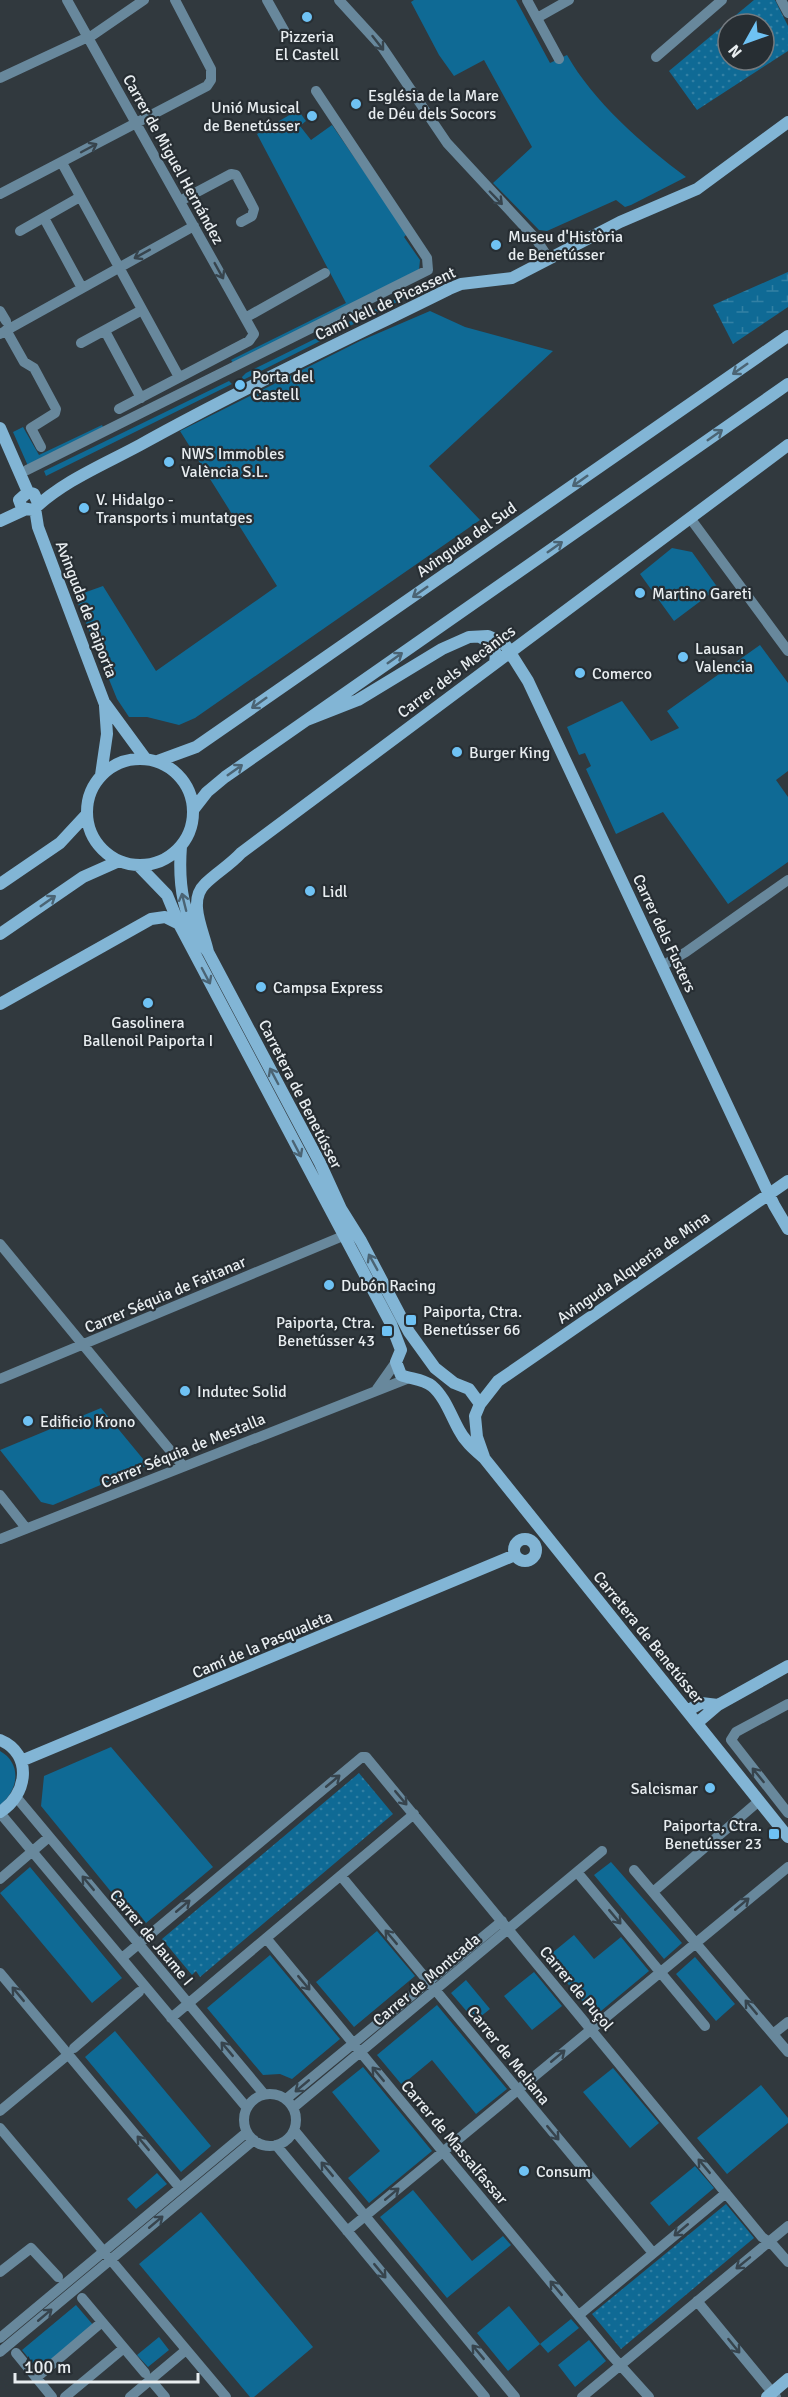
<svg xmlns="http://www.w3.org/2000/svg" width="788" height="2397" viewBox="0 0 788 2397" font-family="Signika,sans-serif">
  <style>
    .green { fill: #0f6a95 }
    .wetland { fill: url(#wetland-marsh) }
    .park { fill: url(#park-dots); fill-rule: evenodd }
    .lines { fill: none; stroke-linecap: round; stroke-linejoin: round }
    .street { stroke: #68889c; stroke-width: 10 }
    .secondary { stroke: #82b5d5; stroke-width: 12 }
    .oneway { stroke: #37444d }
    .oneway2 { stroke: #4b6474 }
    .poi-dot { fill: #6fc2f4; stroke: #272e33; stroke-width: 2 }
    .labels { text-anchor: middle; stroke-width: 4.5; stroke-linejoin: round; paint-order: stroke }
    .poi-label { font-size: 16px; fill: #e8edf0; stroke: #272e33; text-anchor: start }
    .street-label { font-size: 16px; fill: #e8edf0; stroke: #272e33 }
  </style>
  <defs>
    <pattern id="wetland-marsh" width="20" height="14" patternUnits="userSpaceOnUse" patternTransform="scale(1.5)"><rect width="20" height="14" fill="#0f6a95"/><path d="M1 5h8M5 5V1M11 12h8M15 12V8" fill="none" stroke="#3280a4"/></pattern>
    <pattern id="park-dots" width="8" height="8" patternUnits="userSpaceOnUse" patternTransform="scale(1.5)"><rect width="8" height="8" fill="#0f6a95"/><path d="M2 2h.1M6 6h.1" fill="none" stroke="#3280a4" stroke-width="1.8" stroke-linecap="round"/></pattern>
  </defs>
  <rect width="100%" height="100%" fill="#31393e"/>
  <path class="green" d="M414,0h102l34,63 17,-8c26,46 76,90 119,122l-55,28 -6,2 -9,-7 -69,31 -8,-1 -46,-47 39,-36 -48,-87 -30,16 -15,-21 -28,-53z
    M298,110l8,11 -6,5 11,14 21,-15 75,109 -3,3 16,23 -1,10 -185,94 -3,-4 115,-57 -89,-169z
    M422,286l1,3 -180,91 -1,-3 4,-4z
    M430,311l35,16 88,24 -124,115 51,54 -285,198 -16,7 -32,-8h-18l-12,-18 -42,-103 28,-10 53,85 121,-85 -97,-155 180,-90z
    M229,381l3,3 -186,92 -2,-5z
    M102,425l2,4 -76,37 -15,-34 10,-5 16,28z
    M672,548l20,4 26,36 -44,33 -34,-47z
    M760,645l28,38v88l-12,9 12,17v65l-60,42 -65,-92 -47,22 -30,-65 5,-3 -6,-13 -6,2 -12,-28 55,-26 29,40 28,-13 -12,-17z
    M101,1408l47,57 -95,40 -12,-3 -41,-52z
    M111,1747l102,120 -67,56 -10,-13 -6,5 -89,-109 3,-30z
    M0,1751c23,13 18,40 0,54z
    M611,1862l71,81 -18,16 -70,-84z
    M30,1867l92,111 -30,25 -92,-110z
    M377,1931l38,45 -61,51 -38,-45z
    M574,1935l20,24 27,-22 28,34 -54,45 -49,-58z
    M270,1955l70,84 -48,40 -12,-5 -17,1 -56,-67z
    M695,1957l40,47 -19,17 -40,-47z
    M534,1972l28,34 -30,24 -28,-34z
    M466,1980l24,29 -15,12 -24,-28z
    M437,2005l70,84 -31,25 -44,-54 -30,25 -25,-30z
    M115,2031l96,115 -30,26 -96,-115z
    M363,2067l69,84 -63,52 -21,-25 32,-27 -48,-59z
    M613,2068l46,55 -29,25 -47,-56z
    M761,2085l27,33v5l-61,51 -30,-36z
    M695,2166l19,22 -45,38 -19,-23z
    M157,2173l10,11 -31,25 -9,-10z
    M413,2190l59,71 31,-25 8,9 -64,53 -67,-81z
    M201,2212l112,135 -59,50h-4l-111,-133z
    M76,2305l18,21 -55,45 -17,-21z
    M509,2306l31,38 31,-25 8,9 -31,25 -8,-9 -32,27 -31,-38z
    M159,2337l10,13 -21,17 -11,-12z
    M589,2340l17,21 -31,26 -17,-22z"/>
  <path class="wetland" d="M788,272v35l-55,37 -20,-39z"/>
  <path class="park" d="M754,0h21l13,26v25l-91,59 -28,-39zM728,24h36v36h-36z
    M359,1773l34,41 -193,163 -4,-6 -4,4 -30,-36z
    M726,2204l28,34 -133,111 -29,-35z"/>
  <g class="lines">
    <path class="street" d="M67,0l187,334 -5,7 -130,68
      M267,0l18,32
      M339,0l43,47 65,96 89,96 13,20
      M527,0l32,59
      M781,0l7,13
      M537,18l32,-18
      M93,35l51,-35
      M656,57l66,-57
      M0,78l88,-41
      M62,163l117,214
      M0,194l207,-108 4,-6v-11l-36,-69
      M180,201l51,-27 5,1 18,34 -2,7 -11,6
      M44,218l38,70
      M20,231l60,-34
      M0,311l6,10
      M245,318l80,-45
      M6,330l18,32 10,6 22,41 -1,4 -24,15 10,19
      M105,331l36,67
      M0,334l194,-108
      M81,343l61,-33
      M27,470l401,-200 -1,-12 -111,-167
      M690,518l98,133
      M662,966l24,-14 102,-72
      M0,1244l183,222
      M0,1379l343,-143
      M377,1389l19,-27
      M0,1495l26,33
      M0,1539l409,-161
      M788,1704l-52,28 -5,8 57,73
      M17,1798l247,296
      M0,1813l247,295
      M634,1870l154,182
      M577,1872l128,154
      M341,1876l312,377
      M0,1879l49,-42
      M653,1892l106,-91
      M266,1938l346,418 37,41
      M122,1958l240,-201h4l396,480 12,9 14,16
      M0,1973l180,215
      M171,2018l243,-204
      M773,2034l15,-12
      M74,2048l65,-56
      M244 2120a26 26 0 1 1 52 0a26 26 0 1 1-52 0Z
      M286,2099l216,-178
      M293,2108l309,-257
      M0,2111l64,-53
      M0,2128l226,269
      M294,2130l221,267
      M276,2145l209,252
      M347,2231l441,-364
      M0,2272l31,-24 27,29
      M82,2298l63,75
      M697,2301l79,96
      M579,2315l147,-122
      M0,2338l247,-206
      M0,2352l254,-212
      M16,2353l36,44
      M36,2378l66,-56
      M154,2384l11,13
      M65,2397l59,-49
      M130,2397l56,-47
      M582,2397l206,-171"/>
    <path class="secondary" d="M0,428l28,64
      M38,503l-4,-9 -6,-2 -9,8 3,8 11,2c30,-29 70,-45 107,-65 101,-56 206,-105 309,-156l12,-5 51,-6 108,-56 77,-33 91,-67
      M35,508l3,19 66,175 41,56
      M0,521l24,-11
      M480,637c11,6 18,12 15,25
      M307,720l51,-20 84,-51 27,-12 19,-1 16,7 24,38 246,524 14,24
      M87 812a53 53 0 1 1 106 0a53 53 0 1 1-106 0Z
      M158,761l38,-14 592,-411
      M101,775l6,-41 -2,-28
      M193,810l14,-18 18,-15 563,-393
      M181,846c-3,39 2,75 27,106l112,211 21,46 20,32 48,91 26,36 19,15 15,6 11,15 -5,12 2,21 7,20
      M138,865l29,30 12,29 212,400 10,26 -5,12 5,13c9,4 22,4 31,11 13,11 19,30 27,44 6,12 16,20 25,28l304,379
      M0,884l60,-41 26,-28
      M0,934l83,-57 36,-16
      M208,952c-4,-20 -21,-51 -3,-68 11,-11 25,-19 36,-31l547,-408
      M0,1004l151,-85 14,-2 14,7
      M480,1404l18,-23 290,-200
      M514 1550a11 11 0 1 1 22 0a11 11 0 1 1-22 0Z
      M687,1711l14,-8 17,2
      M697,1723l21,-18 70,-39
      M0,1740c34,14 27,56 0,72
      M21,1761l494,-206
      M767,2397l21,-18"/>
  </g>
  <defs><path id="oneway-shaft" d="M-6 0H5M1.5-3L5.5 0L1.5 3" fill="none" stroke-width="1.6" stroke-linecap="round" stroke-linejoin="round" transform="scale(1.5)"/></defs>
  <g class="oneway">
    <use href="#oneway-shaft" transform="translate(378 43) rotate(52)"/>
    <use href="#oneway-shaft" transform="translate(89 148) rotate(-28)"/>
    <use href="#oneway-shaft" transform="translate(496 198) rotate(46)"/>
    <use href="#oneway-shaft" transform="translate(142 254) rotate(151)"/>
    <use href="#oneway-shaft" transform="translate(219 271) rotate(61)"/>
    <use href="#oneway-shaft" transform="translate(758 1775) rotate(-129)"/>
    <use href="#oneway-shaft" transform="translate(333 1781) rotate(-40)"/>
    <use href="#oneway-shaft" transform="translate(401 1798) rotate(50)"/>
    <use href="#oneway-shaft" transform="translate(88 1883) rotate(-130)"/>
    <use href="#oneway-shaft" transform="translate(742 1904) rotate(-40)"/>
    <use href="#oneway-shaft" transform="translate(183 1906) rotate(-40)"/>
    <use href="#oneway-shaft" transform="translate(615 1917) rotate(50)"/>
    <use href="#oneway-shaft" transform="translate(391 1937) rotate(-130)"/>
    <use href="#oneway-shaft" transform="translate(304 1983) rotate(50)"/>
    <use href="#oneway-shaft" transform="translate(18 1994) rotate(-130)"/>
    <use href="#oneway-shaft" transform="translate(751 2007) rotate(-130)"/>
    <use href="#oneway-shaft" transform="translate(227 2049) rotate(-130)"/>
    <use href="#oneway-shaft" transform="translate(558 2056) rotate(-40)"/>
    <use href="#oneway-shaft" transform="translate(378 2074) rotate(-130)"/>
    <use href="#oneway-shaft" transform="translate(302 2086) rotate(140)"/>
    <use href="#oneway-shaft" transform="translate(553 2133) rotate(50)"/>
    <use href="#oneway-shaft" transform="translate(143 2143) rotate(-130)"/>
    <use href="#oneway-shaft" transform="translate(704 2166) rotate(-130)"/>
    <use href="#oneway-shaft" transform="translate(327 2169) rotate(-130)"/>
    <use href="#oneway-shaft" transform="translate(392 2194) rotate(-40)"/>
    <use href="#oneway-shaft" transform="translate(156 2222) rotate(-40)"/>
    <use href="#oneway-shaft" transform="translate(681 2230) rotate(140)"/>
    <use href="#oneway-shaft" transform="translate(743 2263) rotate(141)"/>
    <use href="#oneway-shaft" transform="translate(380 2271) rotate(50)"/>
    <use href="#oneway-shaft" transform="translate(556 2288) rotate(-130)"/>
    <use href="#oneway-shaft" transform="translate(45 2315) rotate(-40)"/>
    <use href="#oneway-shaft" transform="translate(734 2346) rotate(51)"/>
    <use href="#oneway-shaft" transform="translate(478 2352) rotate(-130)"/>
  </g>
  <g class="oneway2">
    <use href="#oneway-shaft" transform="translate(740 369) rotate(145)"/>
    <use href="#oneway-shaft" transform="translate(715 435) rotate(-35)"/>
    <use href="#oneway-shaft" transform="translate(580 481) rotate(145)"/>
    <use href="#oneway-shaft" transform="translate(555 547) rotate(-35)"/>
    <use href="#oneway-shaft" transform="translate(420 592) rotate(145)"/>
    <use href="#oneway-shaft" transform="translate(395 658) rotate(-35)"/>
    <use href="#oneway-shaft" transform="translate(259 703) rotate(145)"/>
    <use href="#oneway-shaft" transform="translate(235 770) rotate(-35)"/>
    <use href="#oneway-shaft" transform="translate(48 901) rotate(-35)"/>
    <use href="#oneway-shaft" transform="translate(184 902) rotate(-104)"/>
    <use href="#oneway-shaft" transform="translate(206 976) rotate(62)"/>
    <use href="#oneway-shaft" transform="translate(274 1076) rotate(-118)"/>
    <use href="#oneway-shaft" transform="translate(297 1149) rotate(62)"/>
    <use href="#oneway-shaft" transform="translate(373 1262) rotate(-119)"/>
  </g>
  <g class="poi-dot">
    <circle cx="307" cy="17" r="6"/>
    <circle cx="356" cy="104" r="6"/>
    <circle cx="312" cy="116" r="6"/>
    <circle cx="496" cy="245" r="6"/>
    <circle cx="240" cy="385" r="6"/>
    <circle cx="169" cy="462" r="6"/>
    <circle cx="84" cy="508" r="6"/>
    <circle cx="640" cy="593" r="6"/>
    <circle cx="683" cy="657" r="6"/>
    <circle cx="580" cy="673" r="6"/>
    <circle cx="457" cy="752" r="6"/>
    <circle cx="310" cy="891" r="6"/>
    <circle cx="261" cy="987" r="6"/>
    <circle cx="148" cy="1003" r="6"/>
    <circle cx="329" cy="1285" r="6"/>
    <rect x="405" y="1314" width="12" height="12" rx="3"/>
    <rect x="381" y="1325" width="12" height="12" rx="3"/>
    <circle cx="185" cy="1391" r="6"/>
    <circle cx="28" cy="1421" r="6"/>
    <circle cx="710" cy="1788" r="6"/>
    <rect x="768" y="1828" width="12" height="12" rx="3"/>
    <circle cx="524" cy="2171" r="6"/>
  </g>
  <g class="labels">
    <g class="poi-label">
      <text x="307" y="42" text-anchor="middle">Pizzeria<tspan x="307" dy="18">El Castell</tspan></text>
      <text x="368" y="101">Església de la Mare<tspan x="368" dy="18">de Déu dels Socors</tspan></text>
      <text x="300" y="113" text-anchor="end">Unió Musical<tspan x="300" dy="18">de Benetússer</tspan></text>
      <text x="508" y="242">Museu d'Història<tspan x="508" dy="18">de Benetússer</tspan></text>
      <text x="252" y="382">Porta del<tspan x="252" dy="18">Castell</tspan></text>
      <text x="181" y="459">NWS Immobles<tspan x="181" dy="18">València S.L.</tspan></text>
      <text x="96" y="505">V. Hidalgo -<tspan x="96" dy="18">Transports i muntatges</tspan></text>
      <text x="652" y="599">Martino Gareti</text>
      <text x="695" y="654">Lausan<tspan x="695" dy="18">Valencia</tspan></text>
      <text x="592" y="679">Comerco</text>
      <text x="469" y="758">Burger King</text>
      <text x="322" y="897">Lidl</text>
      <text x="273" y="993">Campsa Express</text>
      <text x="148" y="1028" text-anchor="middle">Gasolinera<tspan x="148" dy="18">Ballenoil Paiporta I</tspan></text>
      <text x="341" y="1291">Dubón Racing</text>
      <text x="423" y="1317">Paiporta, Ctra.<tspan x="423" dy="18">Benetússer 66</tspan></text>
      <text x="375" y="1328" text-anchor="end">Paiporta, Ctra.<tspan x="375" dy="18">Benetússer 43</tspan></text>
      <text x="197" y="1397">Indutec Solid</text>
      <text x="40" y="1427">Edificio Krono</text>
      <text x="698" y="1794" text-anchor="end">Salcismar</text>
      <text x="762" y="1831" text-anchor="end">Paiporta, Ctra.<tspan x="762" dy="18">Benetússer 23</tspan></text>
      <text x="536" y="2177">Consum</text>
    </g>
    <g class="street-label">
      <text transform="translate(174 159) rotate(61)" y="6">Carrer de Miguel Hernández</text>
      <text transform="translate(385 303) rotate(-25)" y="6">Camí Vell de Picassent</text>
      <text transform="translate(466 539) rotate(-35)" y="6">Avinguda del Sud</text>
      <text transform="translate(87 609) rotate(69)" y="6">Avinguda de Paiporta</text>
      <text transform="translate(456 671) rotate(-37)" y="6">Carrer dels Mecànics</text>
      <text transform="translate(665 933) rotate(65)" y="6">Carrer dels Fusters</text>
      <text transform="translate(301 1094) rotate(63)" y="6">Carretera de Benetússer</text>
      <text transform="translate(633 1267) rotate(-35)" y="6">Avinguda Alqueria de Mina</text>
      <text transform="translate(165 1294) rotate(-23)" y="6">Carrer Séquia de Faitanar</text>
      <text transform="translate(183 1450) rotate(-22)" y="6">Carrer Séquia de Mestalla</text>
      <text transform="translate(649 1637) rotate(51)" y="6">Carretera de Benetússer</text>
      <text transform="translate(262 1644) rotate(-23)" y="6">Camí de la Pasqualeta</text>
      <text transform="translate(152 1937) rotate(50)" y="6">Carrer de Jaume I</text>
      <text transform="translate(426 1979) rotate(-40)" y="6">Carrer de Montcada</text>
      <text transform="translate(577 1988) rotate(50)" y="6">Carrer de Puçol</text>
      <text transform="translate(509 2055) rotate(51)" y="6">Carrer de Meliana</text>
      <text transform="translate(455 2142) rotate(50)" y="6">Carrer de Massalfassar</text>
    </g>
  </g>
  <g transform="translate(746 42) rotate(230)"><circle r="28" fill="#272e33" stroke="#747a7f" stroke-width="1.5"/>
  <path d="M0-4.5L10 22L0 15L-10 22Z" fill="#6fc2f4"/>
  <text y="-9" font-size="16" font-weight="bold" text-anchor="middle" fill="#e8edf0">N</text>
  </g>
  <path d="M15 2373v9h183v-9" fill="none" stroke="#e8edf0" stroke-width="3"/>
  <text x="24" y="2373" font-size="18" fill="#e8edf0" stroke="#272e33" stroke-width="4.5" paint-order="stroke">100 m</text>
</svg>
